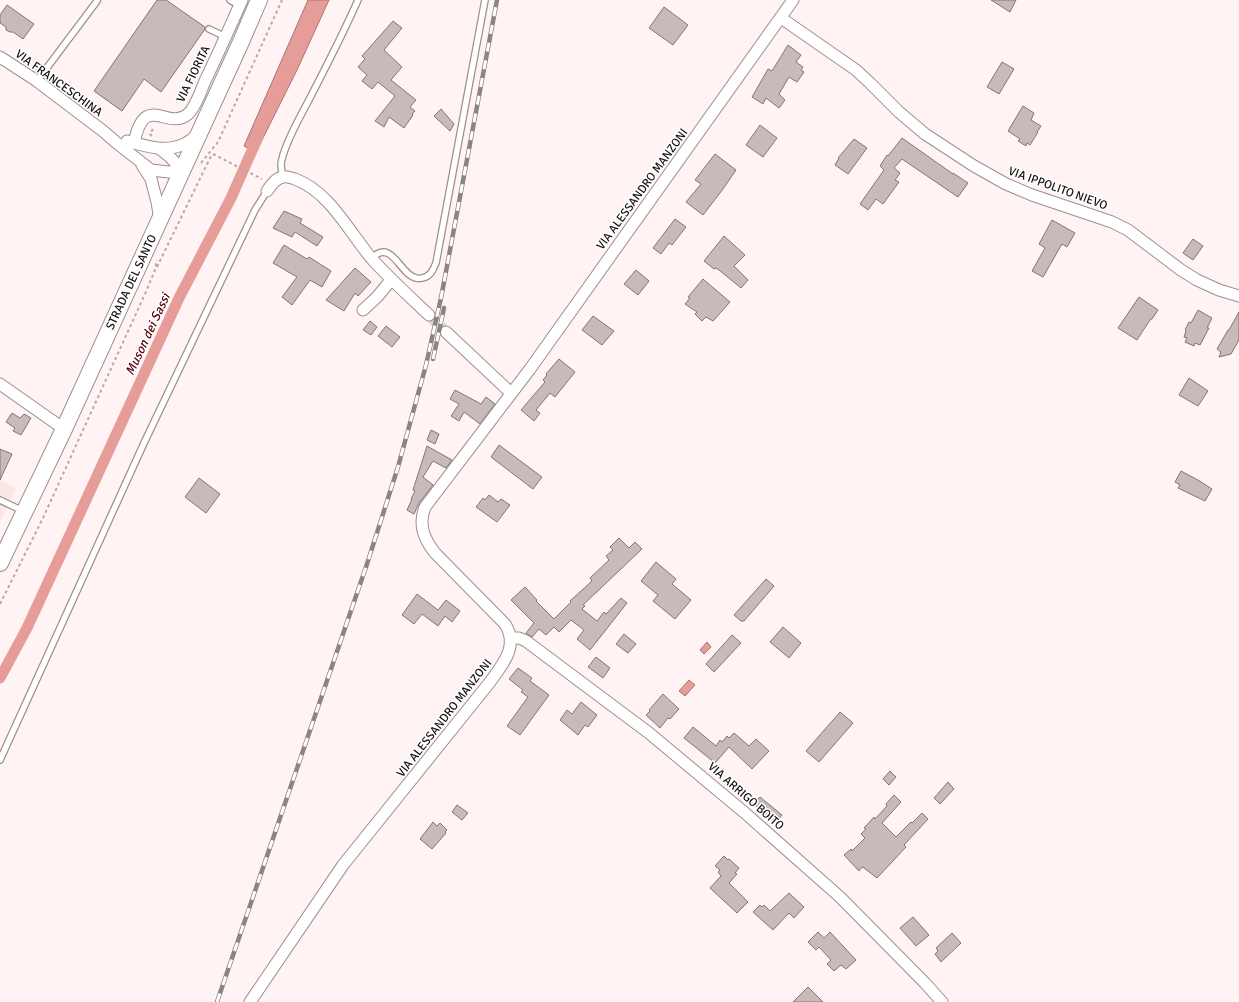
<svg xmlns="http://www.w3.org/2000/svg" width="1239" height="1002" viewBox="0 0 1239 1002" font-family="Signika,sans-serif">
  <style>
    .built { fill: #fce6e4 }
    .water { fill: #e69d9a; stroke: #a77371 }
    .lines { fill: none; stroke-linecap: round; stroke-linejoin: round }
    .canal { stroke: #e69d9a; stroke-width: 11 }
    .building { fill: #c7bab9; stroke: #817675 }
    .street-tunnel { stroke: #dcd2d1; stroke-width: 11; stroke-dasharray: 11 5.5; stroke-linecap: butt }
    .lane-casing { stroke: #9c908f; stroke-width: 8 }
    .street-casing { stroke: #9c908f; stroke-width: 13 }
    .secondary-casing { stroke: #9c908f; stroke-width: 18 }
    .path { stroke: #b3aaa9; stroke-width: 2; stroke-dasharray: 3 3; stroke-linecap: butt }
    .lane { stroke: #fff; stroke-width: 5.5 }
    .street { stroke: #fff; stroke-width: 11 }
    .secondary { stroke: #fff; stroke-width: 16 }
    .rail-casing { stroke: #8b8483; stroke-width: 4.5 }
    .rail { stroke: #fff; stroke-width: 3; stroke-dasharray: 9; stroke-linecap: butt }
    .labels { text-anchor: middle; stroke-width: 3; stroke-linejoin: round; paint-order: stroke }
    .street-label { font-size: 12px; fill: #151111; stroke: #fff }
    .water-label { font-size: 13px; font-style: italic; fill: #5a010f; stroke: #fff }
  </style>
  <rect width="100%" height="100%" fill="#fff4f3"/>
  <path class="built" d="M0,479l16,9 -16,34z"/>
  <path class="water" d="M308,0h21l-32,70 -41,82 -12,-6z
    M707,642l4,5 -7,7 -4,-4z
    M689,680l6,5 -10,11 -6,-5z"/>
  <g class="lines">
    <path class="canal" d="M0,678l27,-50 152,-330 52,-100 27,-61"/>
  </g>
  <path class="building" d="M157,0h9l39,27v2l-44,63 -17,-13 -22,32 -28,-20z
    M991,0h25l-6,12z
    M7,5l27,19 -11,15 -10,-7h-3l-4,-2v-3l-6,-4v-8z
    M664,7l24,18 -15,20 -24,-17z
    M393,21l9,7 -18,22 18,17 -11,13 25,20 -6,7 5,4 -3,3 1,1 -9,13 -15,-11 -5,10 -9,-6 20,-25 -17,-14 -6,7 -10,-8 5,-6 -9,-8 7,-8 -3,-3z
    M788,45l13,10 -5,7 7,5 -2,3 3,2 -7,10 -8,-5 -10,17 6,6 -6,8 -13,-10 -3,6 -11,-7 16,-28 4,2z
    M1002,62l12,7 -15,25 -12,-7z
    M1023,106l11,7 -3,7 10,6 -4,6h1l-8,13 -3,-2 -1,3 -8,-5 2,-2 -12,-8z
    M441,109l13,15 -4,7 -16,-15z
    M760,125l17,13 -14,19 -17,-12z
    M902,138l51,36v-1l15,10 -10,14 -56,-38 -8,9 6,5 -5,7 4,2 -16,22 -7,-5 -8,11 -8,-6 24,-34 -4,-4 7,-11 1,1z
    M854,139l13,9 -19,26 -13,-9 4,-7h-1z
    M715,154l21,16 -13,19 -20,26 -17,-13 15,-18 -6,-4z
    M284,211l18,8 -2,4 23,14 -6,9 -22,-14 -3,5 -19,-9z
    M675,219l11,8 -14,18 -3,-2 -8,11 -8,-6z
    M1052,220l23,13 -8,14 -5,-3 -19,33 -11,-6 13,-23 -6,-4z
    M724,236l21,19 -11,11 14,14 -7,8 -22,-18 -3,-2 -2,1 -10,-8z
    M1193,239l10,7 -10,14 -10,-7z
    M284,245l23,14 2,-2 22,14 -9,16 -12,-7 -18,25 -10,-8 15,-20 -24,-14z
    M355,268l16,14 -13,14 -3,-3 -11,18 -18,-11z
    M636,270l13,11 -11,14 -14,-11z
    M703,279l27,23 -17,19 -7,-4 -4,4 -7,-7 2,-2 -12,-8 5,-6 -2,-1z
    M1139,297l19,13 -6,9h-1l-3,4 -11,17 -19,-12z
    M1198,310l14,8 -5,10h2l-9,17 -5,-2 -1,3 -9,-4 2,-4 -3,-1 2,-6 -1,-1 4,-8 2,1z
    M1239,312v28l-8,14 -12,3 2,-5 -4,-3 11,-19h1z
    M593,316l21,15 -12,14 -20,-15z
    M370,321l7,6 -6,8 -8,-5z
    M386,326l14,11 -8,10 -14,-11z
    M559,359l16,13 -20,25 -5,-4 -14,17 4,3 -6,8 -13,-11 24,-28 -2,-2 4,-5 -1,-1z
    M1189,378l19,13 -10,15 -19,-11z
    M455,390l26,14 5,-7 9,7 -15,20 -16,-12 -5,9 -8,-5 8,-12 -9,-5z
    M12,413l8,5 4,-4 7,4 -10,17 -8,-4 2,-3 -9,-6z
    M431,430l8,4 -4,10 -8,-4z
    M499,445l43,32 -9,12 -42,-32z
    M427,446l25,14 -6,8 -13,-7 -10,16 10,8 -14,18 -5,11 -7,-4 5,-11h-1l4,-8 -2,-1z
    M0,449l12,5 -12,26z
    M1181,471l17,9 14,9 -7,12 -27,-13 2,-3 -5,-3z
    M199,478l21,16 -14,19 -21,-16z
    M489,495l9,7 3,-3 9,6 -13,17 -21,-15 7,-9 2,2z
    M619,538l10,10 6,-6 7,7 -59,56 2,1 -3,3 15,12 7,-9 2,2 15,-16 6,5 -37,47 -13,-11 7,-9 -13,-10 -12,12 -5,-5 -8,8 -7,-6 -7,8 -6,-4 8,-10 -23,-23 14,-13 12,13 -1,1 18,18 17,-17 -1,-1 22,-20 -2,-3 19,-18 -3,-4 7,-6 -3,-3z
    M656,562l20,17 -4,5 19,16 -16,19 -22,-18 5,-6 -17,-14z
    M766,579l8,7 -30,35h-3l-7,-6z
    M417,594l21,16 8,-10 14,11 -8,11 -7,-6 -7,10 -16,-12 -8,10 -12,-9z
    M783,627l18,16 -12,15 -19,-16z
    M624,634l12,10 -8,9 -12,-9z
    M732,635l9,8 -27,29 -8,-8z
    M596,657l14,11 -7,10 -15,-11z
    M518,668l14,10 -2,3 19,14 -29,40 -13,-9 21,-29 -7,-5 2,-2 -14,-11z
    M663,694l16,15 -9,10 -2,-1 -8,10 -14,-13 4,-4 -1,-1z
    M581,702l16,13 -9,12 -3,-2 -7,10 -18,-15 7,-10 5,4z
    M840,712l13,11 -34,39 -13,-11z
    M693,727l23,19 4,-6 2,2 5,-6 2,2 5,-5 15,13 7,-7 13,12 -17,18 -23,-22 -14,16 -31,-25z
    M890,771l6,6 -7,8 -6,-6z
    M948,782l6,7 -14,15 -6,-6z
    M894,795l7,7 -19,21 14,14 15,-15 1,1 10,-10 6,6 -24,26 2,2 -29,31 -13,-10 -2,-1 -3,4 -15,-16 7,-6 1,2 13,-13 -4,-4 5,-5 -2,-1 10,-11 1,2 12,-13 -1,-2z
    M760,797l22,18 -7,8 -21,-19z
    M457,805l11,8 -6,7 -10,-8z
    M433,822l4,4 3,-3 7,7 -2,2 1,1 -14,16 -12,-10z
    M724,856l4,4 1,-1 10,9 -4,5 2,1 -8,9 19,19 -11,11 -27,-25 11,-12 -3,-4 2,-2 -5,-4z
    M789,893l15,14 -10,11 -5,-5 -16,17 -20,-18 7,-7 2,2 2,-2 6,6z
    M913,917l16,18 -13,11 -16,-18z
    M818,932l6,6 6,-6 26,28 -10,9 -5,-4 -7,6 -7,-7 4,-4 -12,-13 -3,3 -8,-8z
    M952,933l9,10 -20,19 -6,-8 3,-3 -2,-3z
    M808,987l15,15h-30z"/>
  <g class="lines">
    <path class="street-tunnel" d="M429,315l17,17"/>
    <g class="lane-casing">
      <path id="lane" d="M230,0l10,6
        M209,29l17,8
        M37,81l60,-80
        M283,177c-2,-7 -3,-12 -1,-18 5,-21 20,-45 30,-65 16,-31 32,-62 46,-94
        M372,258c20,-20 28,17 44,20 2,1 4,0 6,0 8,-1 11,-8 14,-15l49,-263
        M0,500l23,11
        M0,760l144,-317 111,-233 12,-19"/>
    </g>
    <g class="street-casing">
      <path id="street" d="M781,18l75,52 14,13 29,29 26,22 49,32 32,18 26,11 80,27 16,8 53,40 16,10 22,10 20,6
        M0,57l37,24 66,50 15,13 33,26 18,2 13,-2
        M127,141c18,5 39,12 57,3 5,-2 9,-6 14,-9
        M134,143c11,-53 33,-11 54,-29 8,-7 13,-24 17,-33 13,-27 25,-54 37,-81
        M160,149l10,8 12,13
        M142,165l9,14 6,23 3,18
        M267,191c4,-6 9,-13 16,-14 4,-1 8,1 12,2 35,13 54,53 77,80 18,20 38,38 57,56
        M363,310l14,-13 14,-17
        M446,332l65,61
        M0,384l64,45
        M512,638h7l7,3 123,92 96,80 95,84 85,86 17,19
        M250,1002l93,-137 147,-183c13,-18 29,-36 15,-58l-70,-71c-11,-14 -17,-28 -10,-46l105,-138 263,-369"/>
    </g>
    <g class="secondary-casing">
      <path id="secondary" d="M0,563l64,-134 176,-385 19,-44"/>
    </g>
    <path class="path" d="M152,136l-2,-2v-2l5,-4
      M213,154l49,25
      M201,163l17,-21 64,-142
      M157,267l55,-113
      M0,604l43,-86 102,-224 10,-24 2,-10"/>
    <use href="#lane" class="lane"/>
    <use href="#street" class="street"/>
    <use href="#secondary" class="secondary"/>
    <g class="rail-casing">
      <path id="rail" d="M433,359l11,-51
        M217,1002l150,-438 31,-97 28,-102 15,-67 56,-298"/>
    </g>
    <use href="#rail" class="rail"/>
  </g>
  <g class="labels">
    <g class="street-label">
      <text transform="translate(193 74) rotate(-64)" y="4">VIA FIORITA</text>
      <text transform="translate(59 83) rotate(36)" y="4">VIA FRANCESCHINA</text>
      <text transform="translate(1058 188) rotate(20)" y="4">VIA IPPOLITO NIEVO</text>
      <text transform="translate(642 189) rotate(-54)" y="4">VIA ALESSANDRO MANZONI</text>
      <text transform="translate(131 282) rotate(-65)" y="4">STRADA DEL SANTO</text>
      <text transform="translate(444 718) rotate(-52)" y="4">VIA ALESSANDRO MANZONI</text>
      <text transform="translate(746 796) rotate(41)" y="4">VIA ARRIGO BOITO</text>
    </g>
    <g class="water-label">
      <text transform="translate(147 334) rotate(-65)" y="5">Muson dei Sassi</text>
    </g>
  </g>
</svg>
